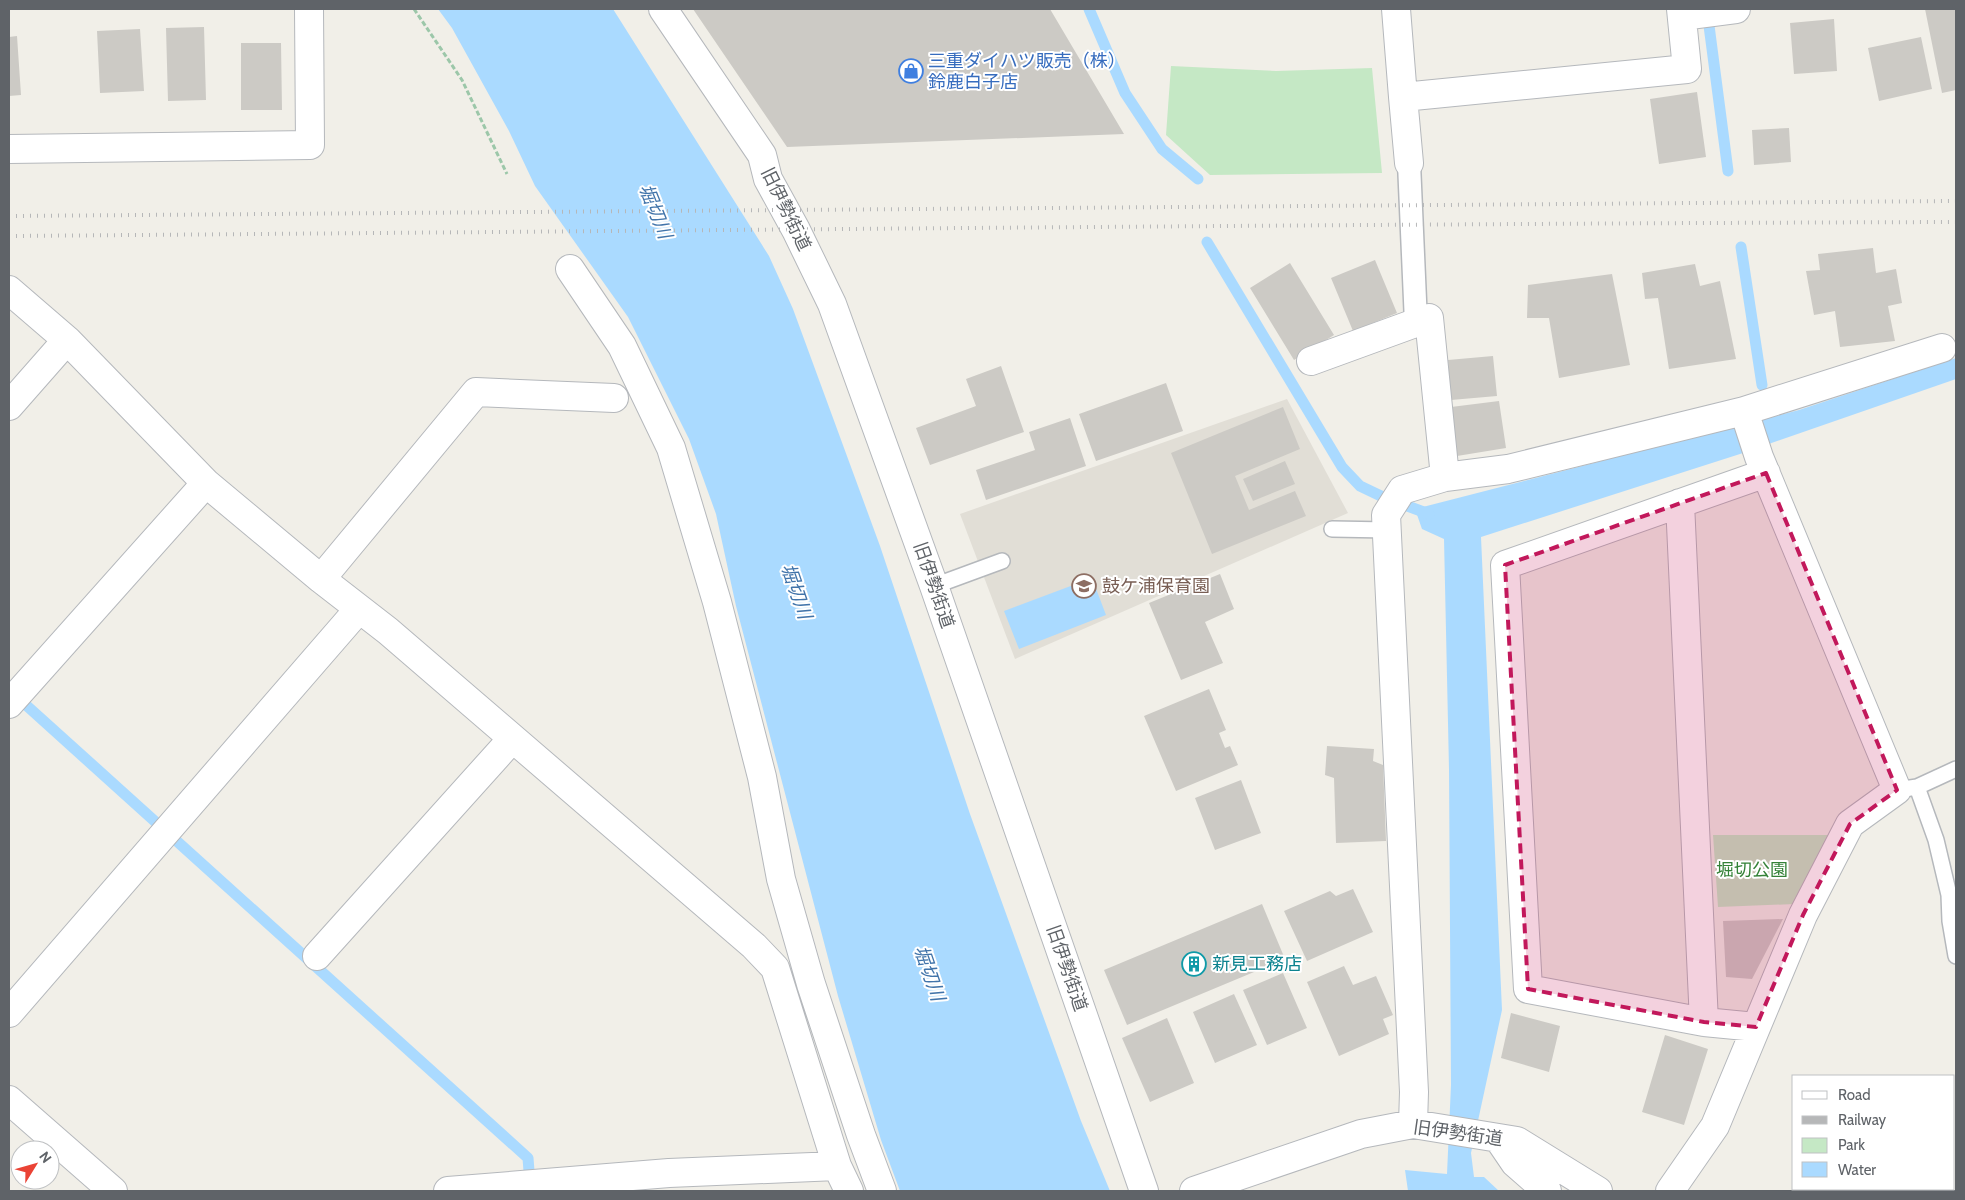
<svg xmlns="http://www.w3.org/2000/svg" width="1965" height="1200" viewBox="0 0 1965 1200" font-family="Cabin,'Noto Sans JP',sans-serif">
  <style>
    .education { fill: #e1ded6 }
    .green { fill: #c5e8c5 }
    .water { fill: #aadaff }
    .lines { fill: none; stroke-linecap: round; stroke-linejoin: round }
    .stream { stroke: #aadaff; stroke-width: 11 }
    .building { fill: #cccac5 }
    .service-casing { stroke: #b5b8bc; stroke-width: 18 }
    .pedestrian-casing { stroke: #b5b8bc; stroke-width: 25 }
    .minor-casing { stroke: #b5b8bc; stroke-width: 30 }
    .path { stroke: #9cc7a9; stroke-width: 3; stroke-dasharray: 5 2.5; stroke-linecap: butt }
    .service { stroke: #fff; stroke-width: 15 }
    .pedestrian { stroke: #fff; stroke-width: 22 }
    .minor { stroke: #fff; stroke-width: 28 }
    .rail { stroke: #b6b7b8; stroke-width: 4; stroke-dasharray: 1 6; stroke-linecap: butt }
    .marked { fill: #c2185b; fill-opacity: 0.2; stroke: #c2185b; stroke-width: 4; stroke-dasharray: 10 6; stroke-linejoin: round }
    .labels { text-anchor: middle; stroke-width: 4; stroke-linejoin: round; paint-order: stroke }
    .shop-label { font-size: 18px; fill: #366cbe; stroke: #fff; text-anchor: start }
    .street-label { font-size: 18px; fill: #5f6368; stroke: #fff }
    .education-label { font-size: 18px; fill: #785e54; stroke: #fff; text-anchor: start }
    .park-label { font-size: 18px; fill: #348238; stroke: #fff }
    .culture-label { font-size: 18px; fill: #0d838f; stroke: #fff; text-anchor: start }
    .water-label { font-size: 19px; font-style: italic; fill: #4174aa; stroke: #fff }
  </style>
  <rect width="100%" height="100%" fill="#f1efe8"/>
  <path class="education" d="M1287,399l61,114 -333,146 -55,-145z"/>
  <path class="green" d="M1171,66l105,5 96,-3 10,105 -172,2 -44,-40z
    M1713,835h115l-33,69 -77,3z"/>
  <path class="water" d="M438,9h175l156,247 24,53 87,237 90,268 111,307 29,70h-210l-19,-51 -43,-144 -102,-390 -20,-92 -27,-75 -61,-122 -93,-131 -26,-55 -57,-103z
    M1956,358v21l-216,75 -259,83 21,473 -31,143 3,24h10l15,14h-91l-3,-21 42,4 4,-89 -2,-316 -5,-230 -22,-10 -7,-20 384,-99z
    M1092,578l14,37 -87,34 -15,-38z"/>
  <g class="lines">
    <path class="stream" d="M1089,9l36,84 37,56 36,30
      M1708,18l20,153
      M1207,242l135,225 18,19 23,11 46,17
      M1741,247l21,138
      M16,696l512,462 2,26"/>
  </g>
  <path class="building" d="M693,9h357l74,125 -337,13z
    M1925,9h31v81l-14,3z
    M1834,19l3,52 -43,3 -4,-51z
    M204,27l2,73 -38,1 -2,-73z
    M140,29l4,62 -44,2 -3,-62z
    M17,36l4,59 -12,1v-59z
    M1921,37l11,52 -53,12 -11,-53z
    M241,43h40l1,67h-41z
    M1697,92l9,65 -47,7 -9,-65z
    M1789,128l2,34 -37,3 -2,-35z
    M1873,248l3,25 20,-4 6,34 -14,3 7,35 -55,6 -5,-36 -21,4 -8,-44 14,-1 -2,-16z
    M1375,260l22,53 -44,18 -22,-53z
    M1290,263l44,72 -40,25 -44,-72z
    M1695,264l5,22 20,-5 16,78 -67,10 -11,-71 -13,1 -3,-26z
    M1612,274l18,91 -71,13 -10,-60h-22l1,-33z
    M1493,356l4,40 -46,4 -3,-40z
    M1001,366l23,66 -94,33 -14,-37 60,-22 -10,-27z
    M1166,383l17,48 -87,30 -17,-47z
    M1499,401l7,47 -49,8 -6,-49z
    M1283,407l17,42 -65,27 14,34 46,-19 11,25 -94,38 -41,-101z
    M1070,418l16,48 -100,34 -10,-30 59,-20 -6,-18z
    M1285,461l10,23 -42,17 -10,-22z
    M1220,574l14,35 -29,13 18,41 -42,17 -32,-77z
    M1209,689l17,41 -7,3 6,15 5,-2 8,19 -62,26 -32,-75z
    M1327,746l47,3 -1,12 10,4 3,76 -50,2 -2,-65 -9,-3z
    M1241,780l20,53 -46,17 -20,-52z
    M1353,889l20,43 -66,29 -23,-50 46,-20 6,5z
    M1262,904l23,55 -158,66 -23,-55z
    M1783,919l-31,60 -26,-2 -3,-56z
    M1344,966l9,19 23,-9 17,39 -10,4 6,15 -50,22 -32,-74z
    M1283,973l24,55 -40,17 -24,-55z
    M1234,994l23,51 -42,18 -22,-51z
    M1511,1013l49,13 -11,46 -48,-14z
    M1167,1018l27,65 -44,19 -28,-64z
    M1665,1035l43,14 -24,76 -42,-13z"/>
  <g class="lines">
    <g class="service-casing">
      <path id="service" d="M1332,529l56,1
        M934,586l68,-25
        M1917,787l39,-18
        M1897,790l20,-3 19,53 13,55 1,26 6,35"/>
    </g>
    <g class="pedestrian-casing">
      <path id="pedestrian" d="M1409,163l7,160"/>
    </g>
    <g class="minor-casing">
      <path id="minor" d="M663,9l99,146 6,24 28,51 36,74 102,282 210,605
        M1396,9l7,88 284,-28 -6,-60
        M1682,16l54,-7
        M1403,97l6,66
        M9,149l301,-4 -1,-136
        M570,269l52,77 49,102 46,154 45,175 19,102 30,105 50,151 21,56
        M9,290l58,50 139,143 115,96 67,52 366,315 21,22 62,198 12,25
        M1311,361l118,-43 16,159
        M9,406l58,-66
        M1680,503l24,519
        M321,579l155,-187 138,6
        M9,704l197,-221
        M317,956l195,-217
        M9,1013l350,-404
        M1756,1027l-52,-5 -176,-33 -23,-424 261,-92
        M9,1100l104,91
        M1413,1124l1,-32 -28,-577 16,-25 43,-13 63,-8 236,-58 198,-63
        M1498,1138l17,25 32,28
        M448,1191l221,-18 168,-7
        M1194,1191l167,-57 52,-10 104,17 81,50
        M1670,1191l45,-65 88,-211 47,-91 47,-34 -138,-333 -15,-46"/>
    </g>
    <path class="path" d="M414,9l48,71 45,94"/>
    <use href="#service" class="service"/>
    <use href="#pedestrian" class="pedestrian"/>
    <use href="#minor" class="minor"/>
    <path class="rail" d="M9,216l1947,-15
      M9,236c649,-5 1298,-12 1947,-14"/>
  </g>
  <path class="marked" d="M1766,473l131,317 -47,34 -47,91 -47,112 -52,-5 -176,-33 -23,-424z"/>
  <defs>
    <g id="shop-ring" transform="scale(1.25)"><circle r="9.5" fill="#fff" stroke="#3f7fe0" stroke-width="1.5"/><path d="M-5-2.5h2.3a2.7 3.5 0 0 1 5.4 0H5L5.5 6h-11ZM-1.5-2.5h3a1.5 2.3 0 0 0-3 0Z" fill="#3f7fe0"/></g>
    <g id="school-ring" transform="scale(1.25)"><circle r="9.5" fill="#fff" stroke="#8d6e63" stroke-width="1.5"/><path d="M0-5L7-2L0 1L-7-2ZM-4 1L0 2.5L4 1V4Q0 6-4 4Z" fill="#8d6e63"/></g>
    <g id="building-ring" transform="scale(1.25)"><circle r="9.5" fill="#fff" stroke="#0f9aa8" stroke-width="1.5"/><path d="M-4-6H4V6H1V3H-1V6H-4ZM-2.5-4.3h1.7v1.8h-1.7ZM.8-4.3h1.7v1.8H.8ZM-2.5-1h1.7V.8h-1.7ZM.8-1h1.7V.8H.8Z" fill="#0f9aa8"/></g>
  </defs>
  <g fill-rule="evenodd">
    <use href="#shop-ring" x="911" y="71"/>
    <use href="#school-ring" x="1084" y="586"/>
    <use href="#building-ring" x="1194" y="964"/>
  </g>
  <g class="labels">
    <g class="shop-label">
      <text x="928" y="67">三重ダイハツ販売（株）<tspan x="928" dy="21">鈴鹿白子店</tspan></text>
    </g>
    <g class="street-label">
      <text transform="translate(786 209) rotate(64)" y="6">旧伊勢街道</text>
      <text transform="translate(934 585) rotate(71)" y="6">旧伊勢街道</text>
      <text transform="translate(1067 968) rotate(71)" y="6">旧伊勢街道</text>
      <text transform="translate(1458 1133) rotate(8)" y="6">旧伊勢街道</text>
    </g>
    <g class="education-label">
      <text x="1102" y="592">鼓ケ浦保育園</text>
    </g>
    <g class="park-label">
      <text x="1752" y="876">堀切公園</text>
    </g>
    <g class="culture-label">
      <text x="1212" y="970">新見工務店</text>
    </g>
    <g class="water-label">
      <text transform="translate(656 211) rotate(68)" y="7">堀切川</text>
      <text transform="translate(797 591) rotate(71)" y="7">堀切川</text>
      <text transform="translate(930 973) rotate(71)" y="7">堀切川</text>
    </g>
  </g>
  <rect width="1965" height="1200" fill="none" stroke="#5f6368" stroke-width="20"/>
  <rect x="1792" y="1075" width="162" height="115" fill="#ffffff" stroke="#bfc1c3"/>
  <rect x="1802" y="1091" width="25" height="8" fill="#ffffff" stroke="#bfc1c3"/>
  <text x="1838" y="1100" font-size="15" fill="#5f6368">Road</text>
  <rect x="1802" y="1116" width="25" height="8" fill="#b6b7b8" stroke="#bfc1c3"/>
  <text x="1838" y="1125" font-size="15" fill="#5f6368">Railway</text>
  <rect x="1802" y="1138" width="25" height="15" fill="#c5e8c5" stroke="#bfc1c3"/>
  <text x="1838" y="1150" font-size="15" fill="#5f6368">Park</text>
  <rect x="1802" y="1162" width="25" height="15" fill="#aadaff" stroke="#bfc1c3"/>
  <text x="1838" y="1175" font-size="15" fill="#5f6368">Water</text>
  <g transform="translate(35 1165) rotate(53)"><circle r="24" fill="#ffffff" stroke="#bfc1c3"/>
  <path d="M0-4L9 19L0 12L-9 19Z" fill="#ea4335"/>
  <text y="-8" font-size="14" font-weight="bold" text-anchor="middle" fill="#5f6368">N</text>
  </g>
</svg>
